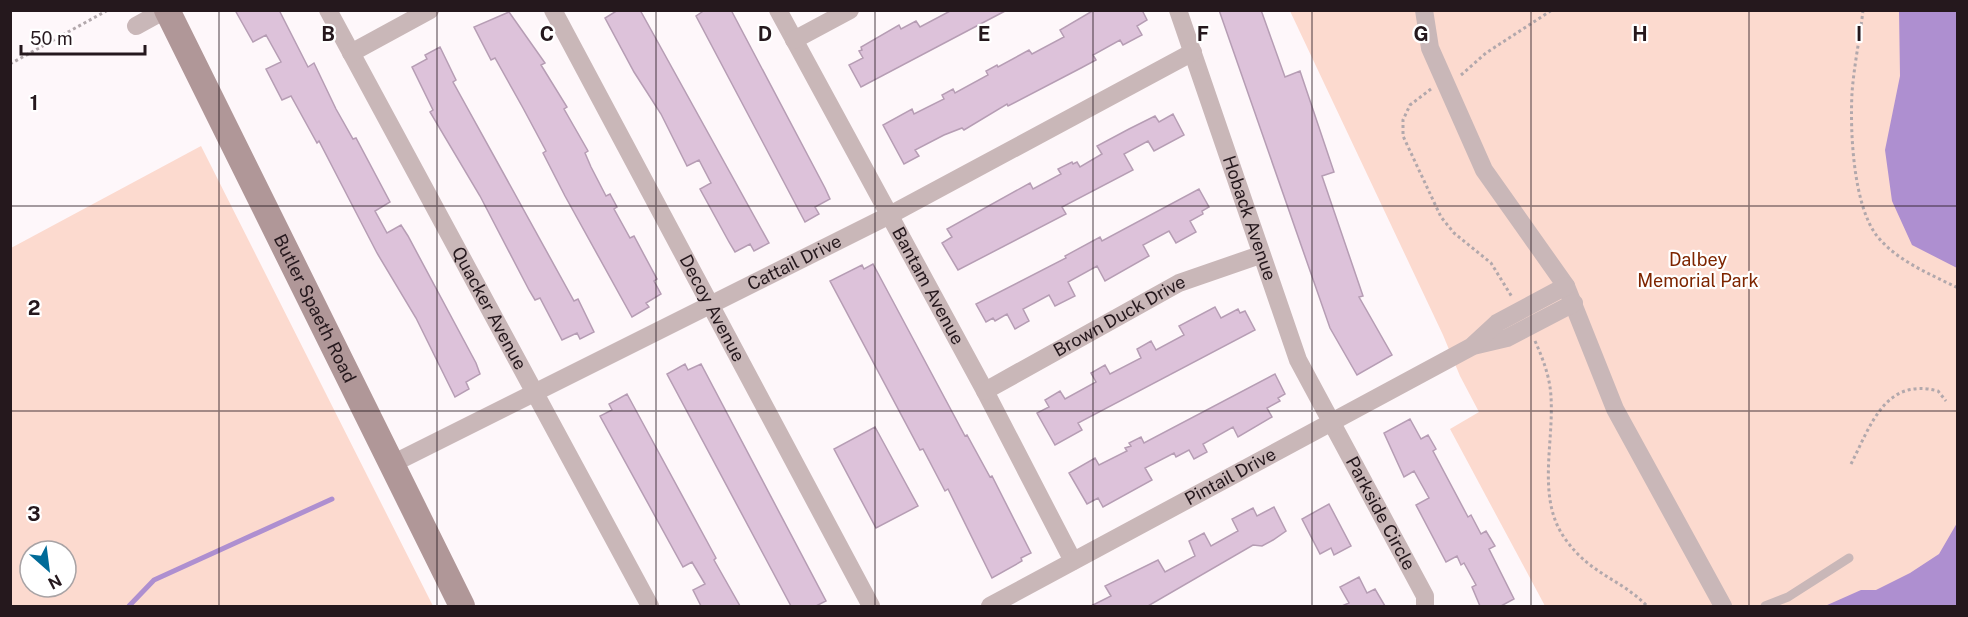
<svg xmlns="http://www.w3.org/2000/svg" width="1968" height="617" viewBox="0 0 1968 617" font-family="'Public Sans',sans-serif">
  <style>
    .green { fill: #fcdacf; fill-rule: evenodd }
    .water { fill: #ae8fd0 }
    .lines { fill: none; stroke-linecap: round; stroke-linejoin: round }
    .stream { stroke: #ae8fd0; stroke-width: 5 }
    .building { fill: #ddc2da; stroke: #b69db4; stroke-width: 1.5 }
    .path { stroke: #b2a8ac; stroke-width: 3; stroke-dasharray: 3 3; stroke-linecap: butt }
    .service { stroke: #c9b7b8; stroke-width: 9 }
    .minor { stroke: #c9b7b8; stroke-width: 18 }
    .secondary { stroke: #b09798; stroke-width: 26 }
    .grid { fill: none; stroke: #25181d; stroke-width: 1.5; stroke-opacity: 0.55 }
    .labels { text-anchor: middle; stroke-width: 4.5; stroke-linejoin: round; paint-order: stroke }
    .street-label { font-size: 18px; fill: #25181d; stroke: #fff }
    .park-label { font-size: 18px; fill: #7e2500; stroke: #fff }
    .grid-label { font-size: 20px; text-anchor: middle; font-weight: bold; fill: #25181d; stroke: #fff; stroke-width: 4.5; stroke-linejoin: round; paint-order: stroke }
  </style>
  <rect width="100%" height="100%" fill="#fef7fa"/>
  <path class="green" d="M1290,11h667v595h-412l-95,-177 29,-17 -19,-36 -17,-41z
    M201,146l232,460h-422v-358zM30,551h36v36h-36z"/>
  <path class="water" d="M1899,11h58v257l-45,-23 -20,-44 -7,-51 15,-74z
    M1957,523v83h-132l36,-16h15l34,-17 29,-19z"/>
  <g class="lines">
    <path class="stream" d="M129,606l25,-26 178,-81"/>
  </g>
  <path class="building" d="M235,10h44l29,57 6,-4 22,46 17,30 3,-1 34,64 -15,9 12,22 14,-8 7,11 68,127 4,11 -14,8 3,7 -14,8 -39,-79 -39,-65 -58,-112 -2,2 -26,-47 -9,4 -16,-31 15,-7 -15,-27 -13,7z
    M618,10h22l129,233 -15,8 -4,-7 -15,8 -6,-10 -29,-53 11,-6 -12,-23 -12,6 -26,-52 -27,-42 -29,-54z
    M705,10h26l94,178 5,11 -15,8 4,7 -14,8 -109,-206z
    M952,10h55l-146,77 -12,-22 14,-7 -4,-7 3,-1 -1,-3 38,-22 2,4 15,-8 4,6z
    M1094,10h48l5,10 -10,6 5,9 -19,10 -3,-5 -27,15 3,5 -15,8 -73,38 -1,-2 -43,26 -2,-2 -18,7 -29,15 4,6 -15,8 -21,-39 29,-16 2,5 30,-15 -2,-4 11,-6 2,4 33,-18 -2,-4 11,-6 1,2 31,-17 3,4 32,-17 -4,-7z
    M1219,10h42l24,67 15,-6 34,101 -12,4 41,120 -4,1 33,58 -35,20 -27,-47z
    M509,12l36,51 -4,2 26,42 -3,2 24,42 -3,2 6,14 15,29 4,-2 7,13 -3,2 16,29 4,-2 23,43 -3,2 7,13 -15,9 3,4 -17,10 -67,-121 -22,-43 3,-2 -23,-43 -28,-50 -4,2 -17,-33z
    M440,47l16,33 -3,2 121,219 4,-2 16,33 -14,7 -3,-6 -15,7 -22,-42 -5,2 -6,-10 -49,-94 -50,-84 3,-2 -21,-43 15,-8 -2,-4z
    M1173,114l11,21 -30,16 -6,-10 -24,13 9,16 -71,37 4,7 -108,56 -16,-27 10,-6 -5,-8 83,-46 3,6 28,-15 -3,-5 14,-7 1,2 4,-2 3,5 22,-13 -5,-8 32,-17 26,-13 4,6z
    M1199,189l10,18 -7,4 1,3 -13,7 6,11 -20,11 -7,-12 -26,14 6,11 -44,25 -8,-15 -29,16 7,14 -20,10 -6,-11 -26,14 6,12 -14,8 -8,-15 -12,7 -2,-3 -7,4 -10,-18 90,-46 -1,-2 35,-19 2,4z
    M873,264l92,172 2,-1 23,42 2,-1 39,77 -10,5 1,3 -30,17 -44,-89 -3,2 -22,-42 -3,1 -90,-169 32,-16 2,4z
    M1215,307l6,11 17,-9 2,4 5,-2 10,19 -177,93 4,7 -27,15 -18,-32 12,-6 -4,-7 15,-9 5,8 31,-17 -5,-9 14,-8 5,9 31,-16 -4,-9 14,-8 5,9 28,-15 -5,-9z
    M685,364l3,6 13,-6 125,237 -10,5h-25l-124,-232z
    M1275,374l10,20 -7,4 2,3 -13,7 5,9 -34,20 -5,-10 -30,17 4,8 -13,7 -5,-9 -13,7 -2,-4 -29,15 7,12 -49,27 -5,-9 -11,6 -18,-31 26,-15 4,7 28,-14 -2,-3 6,-2 -2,-3 12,-6 3,6z
    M627,394l89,164 -2,2 26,46h-39l-8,-16 12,-6 -13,-22 -9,5 -83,-151 12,-6 -3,-6z
    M1410,419l11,20 7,-4 8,14 -3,2 35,66 3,-2 10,19 5,-3 9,15 -6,3 25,50 -13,7h-21l-8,-19 4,-2 -12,-22 -3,2 -4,-9 -11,6 -30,-57 13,-7 -15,-27 -10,6 -20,-44z
    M875,427l43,79 -42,22 -42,-79z
    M1329,504l22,42 -17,9 -3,-7 -11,6 -18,-35z
    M1274,507l12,24 -13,9 -11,6 -9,-1 -105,61h-57l20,-10 -6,-10 53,-26 7,12 30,-16 -6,-15 15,-8 7,13 27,-15 -6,-12 21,-11 4,8z
    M1359,577l8,16 8,-4 10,17h-43l7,-3 -9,-16z"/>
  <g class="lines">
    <path class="path" d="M1863,10c-3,28 -9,55 -11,83 -2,38 1,112 25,143 20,25 53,38 81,52
      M10,64l98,-54
      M1461,75l25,-22 66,-43
      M1431,89l-21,16 -7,15v16l38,81 13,16 37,30 21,34
      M1535,341c8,18 15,36 16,56 3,47 -15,103 15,143 25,35 55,39 81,66
      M1851,464c20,-39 34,-87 87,-73l8,10"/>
    <path class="service" d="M1765,606l23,-9 61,-39"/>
    <g class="minor">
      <path id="s1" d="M328,10l322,596"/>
      <path id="s2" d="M553,10l318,596"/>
      <path id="s3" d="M778,10l207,381 88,170"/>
      <path id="s4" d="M1178,10l120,350 127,236v10"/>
      <path d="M1424,10l6,38 54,122 82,116 49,123 108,197"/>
      <path d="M136,26l29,-16"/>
      <path d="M794,40l56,-30"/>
      <path d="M351,53l79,-43"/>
      <path d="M1473,346l34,-8 67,-35"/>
      <path id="s5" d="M985,391l194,-108 81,-28"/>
      <path id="s6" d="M392,464l496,-248 305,-164"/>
      <path id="s7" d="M990,606l481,-259 26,-24 69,-37"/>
    </g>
    <path class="secondary" id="s8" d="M167,10l295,596"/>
  </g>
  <path class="grid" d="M219,10v596M437,10v596M656,10v596M875,10v596M1093,10v596M1312,10v596M1531,10v596M1749,10v596M10,206h1948M10,411h1948"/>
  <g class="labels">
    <g class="street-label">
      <text dy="6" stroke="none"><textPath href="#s4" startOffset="220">Hoback Avenue</textPath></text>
      <text dy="6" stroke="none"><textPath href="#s6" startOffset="450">Cattail Drive</textPath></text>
      <text dy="6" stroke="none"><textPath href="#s3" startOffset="314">Bantam Avenue</textPath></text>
      <text dy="6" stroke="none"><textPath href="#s8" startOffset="333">Butler Spaeth Road</textPath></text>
      <text dy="6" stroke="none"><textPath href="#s1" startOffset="339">Quacker Avenue</textPath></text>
      <text dy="6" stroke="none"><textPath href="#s2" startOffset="338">Decoy Avenue</textPath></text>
      <text dy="6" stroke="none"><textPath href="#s5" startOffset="154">Brown Duck Drive</textPath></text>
      <text dy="6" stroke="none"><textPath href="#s7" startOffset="273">Pintail Drive</textPath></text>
      <text dy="6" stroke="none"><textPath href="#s4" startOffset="544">Parkside Circle</textPath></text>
    </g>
    <g class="park-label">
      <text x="1698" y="266">Dalbey<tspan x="1698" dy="21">Memorial Park</tspan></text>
    </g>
  </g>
  <g class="grid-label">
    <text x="328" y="41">B</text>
    <text x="547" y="41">C</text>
    <text x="765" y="41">D</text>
    <text x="984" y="41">E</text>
    <text x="1203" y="41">F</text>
    <text x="1421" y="41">G</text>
    <text x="1640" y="41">H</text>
    <text x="1859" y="41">I</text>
    <text x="34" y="110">1</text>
    <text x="34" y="315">2</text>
    <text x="34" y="521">3</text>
  </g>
  <rect width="1968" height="617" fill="none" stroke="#25181d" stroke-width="24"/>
  <g transform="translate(48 569) rotate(152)"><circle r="28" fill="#ffffff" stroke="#a8a3a5" stroke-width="1.5"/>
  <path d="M0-4.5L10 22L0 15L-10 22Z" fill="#006b98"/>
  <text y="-9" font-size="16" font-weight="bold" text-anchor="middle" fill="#25181d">N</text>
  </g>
  <path d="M21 45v9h124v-9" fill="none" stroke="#25181d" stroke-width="3"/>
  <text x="30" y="45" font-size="18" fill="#25181d" stroke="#ffffff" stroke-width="4.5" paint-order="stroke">50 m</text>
</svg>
